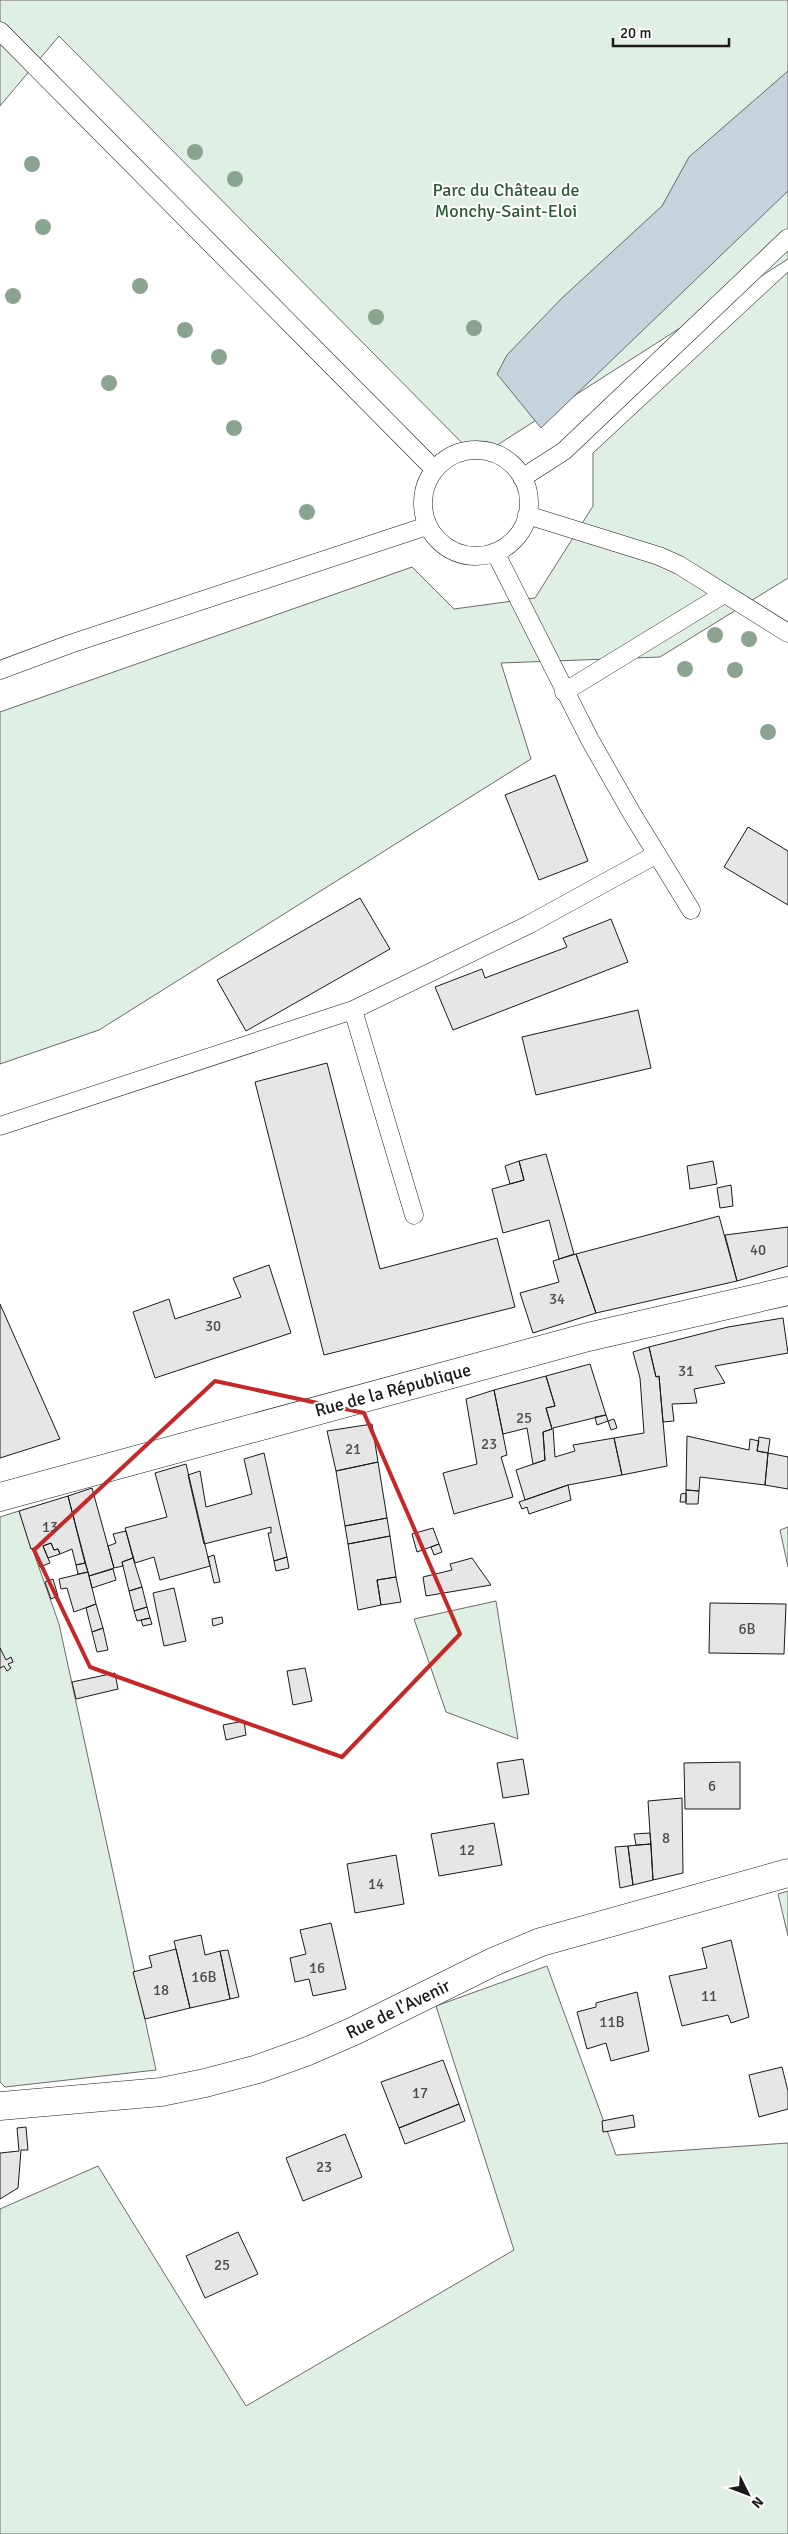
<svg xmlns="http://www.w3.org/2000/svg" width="788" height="2534" viewBox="0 0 788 2534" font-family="Signika,sans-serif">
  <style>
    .green { fill: #e0efe3; stroke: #6a6a6a }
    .water { fill: #c6d2dc; stroke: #6a6a6a }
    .building { fill: #e6e6e6; stroke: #1a1a1a }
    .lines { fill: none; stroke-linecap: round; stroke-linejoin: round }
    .lane-casing { stroke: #1a1a1a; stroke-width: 19 }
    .street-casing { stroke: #1a1a1a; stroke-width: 29 }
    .secondary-casing { stroke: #1a1a1a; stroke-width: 29 }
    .lane { stroke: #fff; stroke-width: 18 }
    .street { stroke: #fff; stroke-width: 28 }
    .secondary { stroke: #fff; stroke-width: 28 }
    .tree { fill: #8aa48f }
    .marked { fill: none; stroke: #c62828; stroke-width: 4; stroke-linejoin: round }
    .labels { text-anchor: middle; stroke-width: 4; stroke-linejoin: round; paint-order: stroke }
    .number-label { font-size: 15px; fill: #4d4d4d }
    .park-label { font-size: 18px; fill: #2b5a34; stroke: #fff }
    .street-label { font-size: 18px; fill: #1a1a1a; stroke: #fff }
  </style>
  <rect width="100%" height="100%" fill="#fff"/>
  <path class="green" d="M0,0h788v259l-311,199 -418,-422 -59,70z
    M788,272v306l-128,79 -159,6 30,96 -432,271 -99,34v-352l412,-145 42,42 81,-11 58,-92v-53z
    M19,1511l40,113 97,446 -151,17 -5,-5v-565z
    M788,1527v40l-8,-37z
    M496,1601l22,138 -72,-27 -32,-93z
    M788,1891v45l-10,-42z
    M547,1966l69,189 172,-12v391h-788v-325l98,-43 148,240 268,-156 -78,-244z"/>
  <path class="water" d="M788,71v120l-247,237 -44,-54 10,-19 55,-57 100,-92 27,-49z"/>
  <path class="building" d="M555,775l33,86 -49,19 -34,-85z
    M748,827l40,24v54l-64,-38z
    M360,898l30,51 -144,82 -29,-51z
    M611,919l17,43 -175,68 -18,-43 47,-18 3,9 82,-31 -4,-9z
    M638,1010l13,58 -115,27 -14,-58z
    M327,1063l53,206 117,-31 18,69 -191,48 -69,-273z
    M546,1154l28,100 -15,5 -10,-39 -46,13 -11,-44 32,-9 -5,-19z
    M519,1161l5,19 -14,4 -5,-18z
    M713,1161l4,23 -27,5 -3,-23z
    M731,1185l2,21 -13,2 -3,-20z
    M719,1216l18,65 -141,32 -20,-59z
    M788,1227v39l-51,15 -12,-46z
    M576,1254l20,59 -63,20 -13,-40 39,-11 -6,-21z
    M269,1265l22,68 -136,45 -22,-66 36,-13 6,20 66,-22 -8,-19z
    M0,1304l60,135 -60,19z
    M783,1318l5,35 -73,13 10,17 -31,6 3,14 -25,1 2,17 -11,1 -4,-46 -3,1 -7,-30 79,-20z
    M649,1347l7,30 3,-1 8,90 -45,9 -8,-37 30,-5 -4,-55 -7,-26z
    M590,1364l16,51 -53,13 2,29 20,-6 -2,-6 41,-7 8,37 -54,10 -43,15 -9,-30 29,-10 -2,-28 9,-3 -6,-21 9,-2 -9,-30z
    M546,1376l9,30 -9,2 6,21 -9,3 2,28 -12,4 -6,-36 -24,6 -9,-44z
    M494,1390l13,65 -6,2 12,40 -59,17 -11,-41 34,-9 -11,-65z
    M606,1415l2,6 -11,4 -2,-8z
    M614,1419l3,9 -6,2 -3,-9z
    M372,1424l6,38 -42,9 -9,-40z
    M687,1436l62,14 1,-11 9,2 -2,10 11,2 -3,32 -65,-8 -1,14 -13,-1z
    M759,1437l11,2 -2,14 -11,-2z
    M264,1453l23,104 -13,4 -6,-28h3v-6l-67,17 -16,-69 12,-4 6,36 46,-13 -8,-35z
    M768,1453l20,4v32l-23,-4z
    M378,1462l9,56 -42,8 -9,-55z
    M186,1464l24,102 -50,14 -6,-23 -19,6 -10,-35 42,-11 -12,-44z
    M568,1485l3,15 -42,14 -2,-7 -5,2 -3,-7z
    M92,1488l22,80 -25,8 -21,-80z
    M686,1490l13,1 -1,13h-12z
    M686,1493v9h-6l1,-8z
    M68,1496l17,67 -9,2 -4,-16 -12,5 -2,-5 -4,1 -3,-7 -8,3 7,17 -10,4 -6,-19 -3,1 -12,-38z
    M387,1518l3,18 -42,8 -3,-18z
    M433,1528l6,16 -22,8 -5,-18z
    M126,1531l7,27 -11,4 1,4 -9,2 -6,-22 8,-3 -3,-9z
    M390,1536l6,41 -19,3 4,25 -23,5 -10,-66z
    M51,1543l3,7 4,-1 2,5 -12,4 -5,-12z
    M439,1544l3,8 -8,3 -3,-8z
    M214,1555l6,27 -6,1 -6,-26z
    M287,1557l2,11 -13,3 -2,-10z
    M133,1558l9,29 -13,4 -7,-29z
    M472,1558l19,27 -65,11 -3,-19 29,-7 -2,-6z
    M85,1563l3,9 -10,2 -2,-9z
    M113,1569l3,11 -24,8 -3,-12z
    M88,1572l8,32 -22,8 -7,-24 -6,1 -2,-10z
    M396,1577l5,25 -20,3 -4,-25z
    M53,1579l5,17 -7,3 -6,-17z
    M142,1587l5,20 -13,4 -5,-20z
    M174,1588l12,53 -22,5 -11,-53z
    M710,1603l76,1 -2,50 -75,-1z
    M96,1604l7,24 -11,4 -6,-24z
    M147,1607l3,11 -13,3 -3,-10z
    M222,1617l1,6 -10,3 -1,-7z
    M150,1618l2,6 -9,2 -2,-6z
    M103,1628l5,22 -11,2 -5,-20z
    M0,1648l6,12 5,-3 2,5 -5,2 3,4 -4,3 -3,-5 -4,2z
    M305,1668l7,33 -19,4 -6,-34z
    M115,1673l3,16 -42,10 -4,-17z
    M244,1721l2,14 -20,5 -3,-15z
    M523,1759l6,35 -26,4 -6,-35z
    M740,1762v47h-55l-1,-46z
    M682,1798l1,75 -30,7 -5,-79z
    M494,1823l8,42 -63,11 -8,-42z
    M650,1833l1,11 -15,1 -2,-11z
    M651,1844l2,36 -20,5 -5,-39z
    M628,1846l5,39 -13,3 -5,-41z
    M396,1855l8,49 -49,9 -8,-49z
    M331,1923l15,66 -33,7 -4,-17 -14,3 -5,-24 16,-4 -6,-24z
    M201,1935l4,20 15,-4 10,48 -40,9 -16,-67z
    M731,1940l18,77 -18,6 -3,-8 -46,11 -13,-50 38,-8 -5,-20z
    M176,1949l14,59 -45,11 -12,-47 19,-5 -3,-11z
    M228,1950l11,47 -9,2 -10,-48z
    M637,1992l12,59 -38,10 -5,-18 -19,6 -10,-37 19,-5v-4z
    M443,2060l16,44 -60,24 -18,-46z
    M782,2067l6,24v18l-29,8 -10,-42z
    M459,2104l6,17 -60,23 -6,-16z
    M633,2115l2,12 -32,5 -1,-11z
    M26,2127l2,23h-7l-3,38 -18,11v-46l19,-2 -2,-23z
    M345,2134l17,43 -59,24 -17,-43z
    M238,2232l20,42 -53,24 -19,-42z"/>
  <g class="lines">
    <g class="lane-casing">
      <path id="lane" d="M0,31l435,439
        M423 503a53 53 0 1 1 106 0a53 53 0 1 1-106 0Z
        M522,478l42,-27 224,-213
        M527,515l132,41 20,9 109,68
        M495,552l95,188 41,72 60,98
        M0,670l70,-26 357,-118
        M564,692l160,-98
        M0,1126l353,-116
        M414,1215l-61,-205 175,-85 129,-71"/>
    </g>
    <g class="street-casing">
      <path id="street" d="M0,2106l161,-14 44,-9 53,-14 50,-18 46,-20 139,-69 48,-20 247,-69"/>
    </g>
    <g class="secondary-casing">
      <path id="secondary" d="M0,1497l588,-160 200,-46"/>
    </g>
    <use href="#lane" class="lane"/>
    <use href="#street" class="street"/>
    <use href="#secondary" class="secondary"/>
  </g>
  <g class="tree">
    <circle cx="195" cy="152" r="8"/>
    <circle cx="32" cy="164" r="8"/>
    <circle cx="235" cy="179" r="8"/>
    <circle cx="43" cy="227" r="8"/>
    <circle cx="140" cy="286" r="8"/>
    <circle cx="13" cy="296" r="8"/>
    <circle cx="376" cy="317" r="8"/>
    <circle cx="474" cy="328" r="8"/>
    <circle cx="185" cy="330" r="8"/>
    <circle cx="219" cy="357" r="8"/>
    <circle cx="109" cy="383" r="8"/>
    <circle cx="234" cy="428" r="8"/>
    <circle cx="307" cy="512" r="8"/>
    <circle cx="715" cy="635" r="8"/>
    <circle cx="749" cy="639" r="8"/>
    <circle cx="685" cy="669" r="8"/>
    <circle cx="735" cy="670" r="8"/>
    <circle cx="768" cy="732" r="8"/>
  </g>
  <path class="marked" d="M215,1381l149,32 96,221 -118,123 -252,-90 -56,-117z"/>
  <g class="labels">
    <g class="number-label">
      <text x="758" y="1255">40</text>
      <text x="557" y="1304">34</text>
      <text x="213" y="1331">30</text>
      <text x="686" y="1376">31</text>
      <text x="524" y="1423">25</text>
      <text x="489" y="1449">23</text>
      <text x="353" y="1454">21</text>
      <text x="50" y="1532">13</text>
      <text x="747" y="1634">6B</text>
      <text x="712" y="1791">6</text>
      <text x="666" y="1843">8</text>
      <text x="467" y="1855">12</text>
      <text x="376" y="1889">14</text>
      <text x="317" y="1973">16</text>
      <text x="204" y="1982">16B</text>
      <text x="161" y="1995">18</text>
      <text x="709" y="2001">11</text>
      <text x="612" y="2027">11B</text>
      <text x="420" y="2098">17</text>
      <text x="324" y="2172">23</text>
      <text x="222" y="2270">25</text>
    </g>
    <g class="park-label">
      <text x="506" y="196">Parc du Château de<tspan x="506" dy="21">Monchy-Saint-Eloi</tspan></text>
    </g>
    <g class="street-label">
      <text transform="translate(393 1390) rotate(-15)" y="6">Rue de la République</text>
      <text transform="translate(398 2009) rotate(-26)" y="6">Rue de l'Avenir</text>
    </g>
  </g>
  <g transform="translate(748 2494) rotate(132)" stroke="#ffffff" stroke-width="4" paint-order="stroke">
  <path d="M0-4L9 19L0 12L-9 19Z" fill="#1a1a1a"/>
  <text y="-8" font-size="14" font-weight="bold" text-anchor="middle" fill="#1a1a1a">N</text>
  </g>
  <path d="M613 38v8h116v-8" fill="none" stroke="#1a1a1a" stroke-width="2.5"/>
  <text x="620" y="38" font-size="15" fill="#1a1a1a" stroke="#ffffff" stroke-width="4" paint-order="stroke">20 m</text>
</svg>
